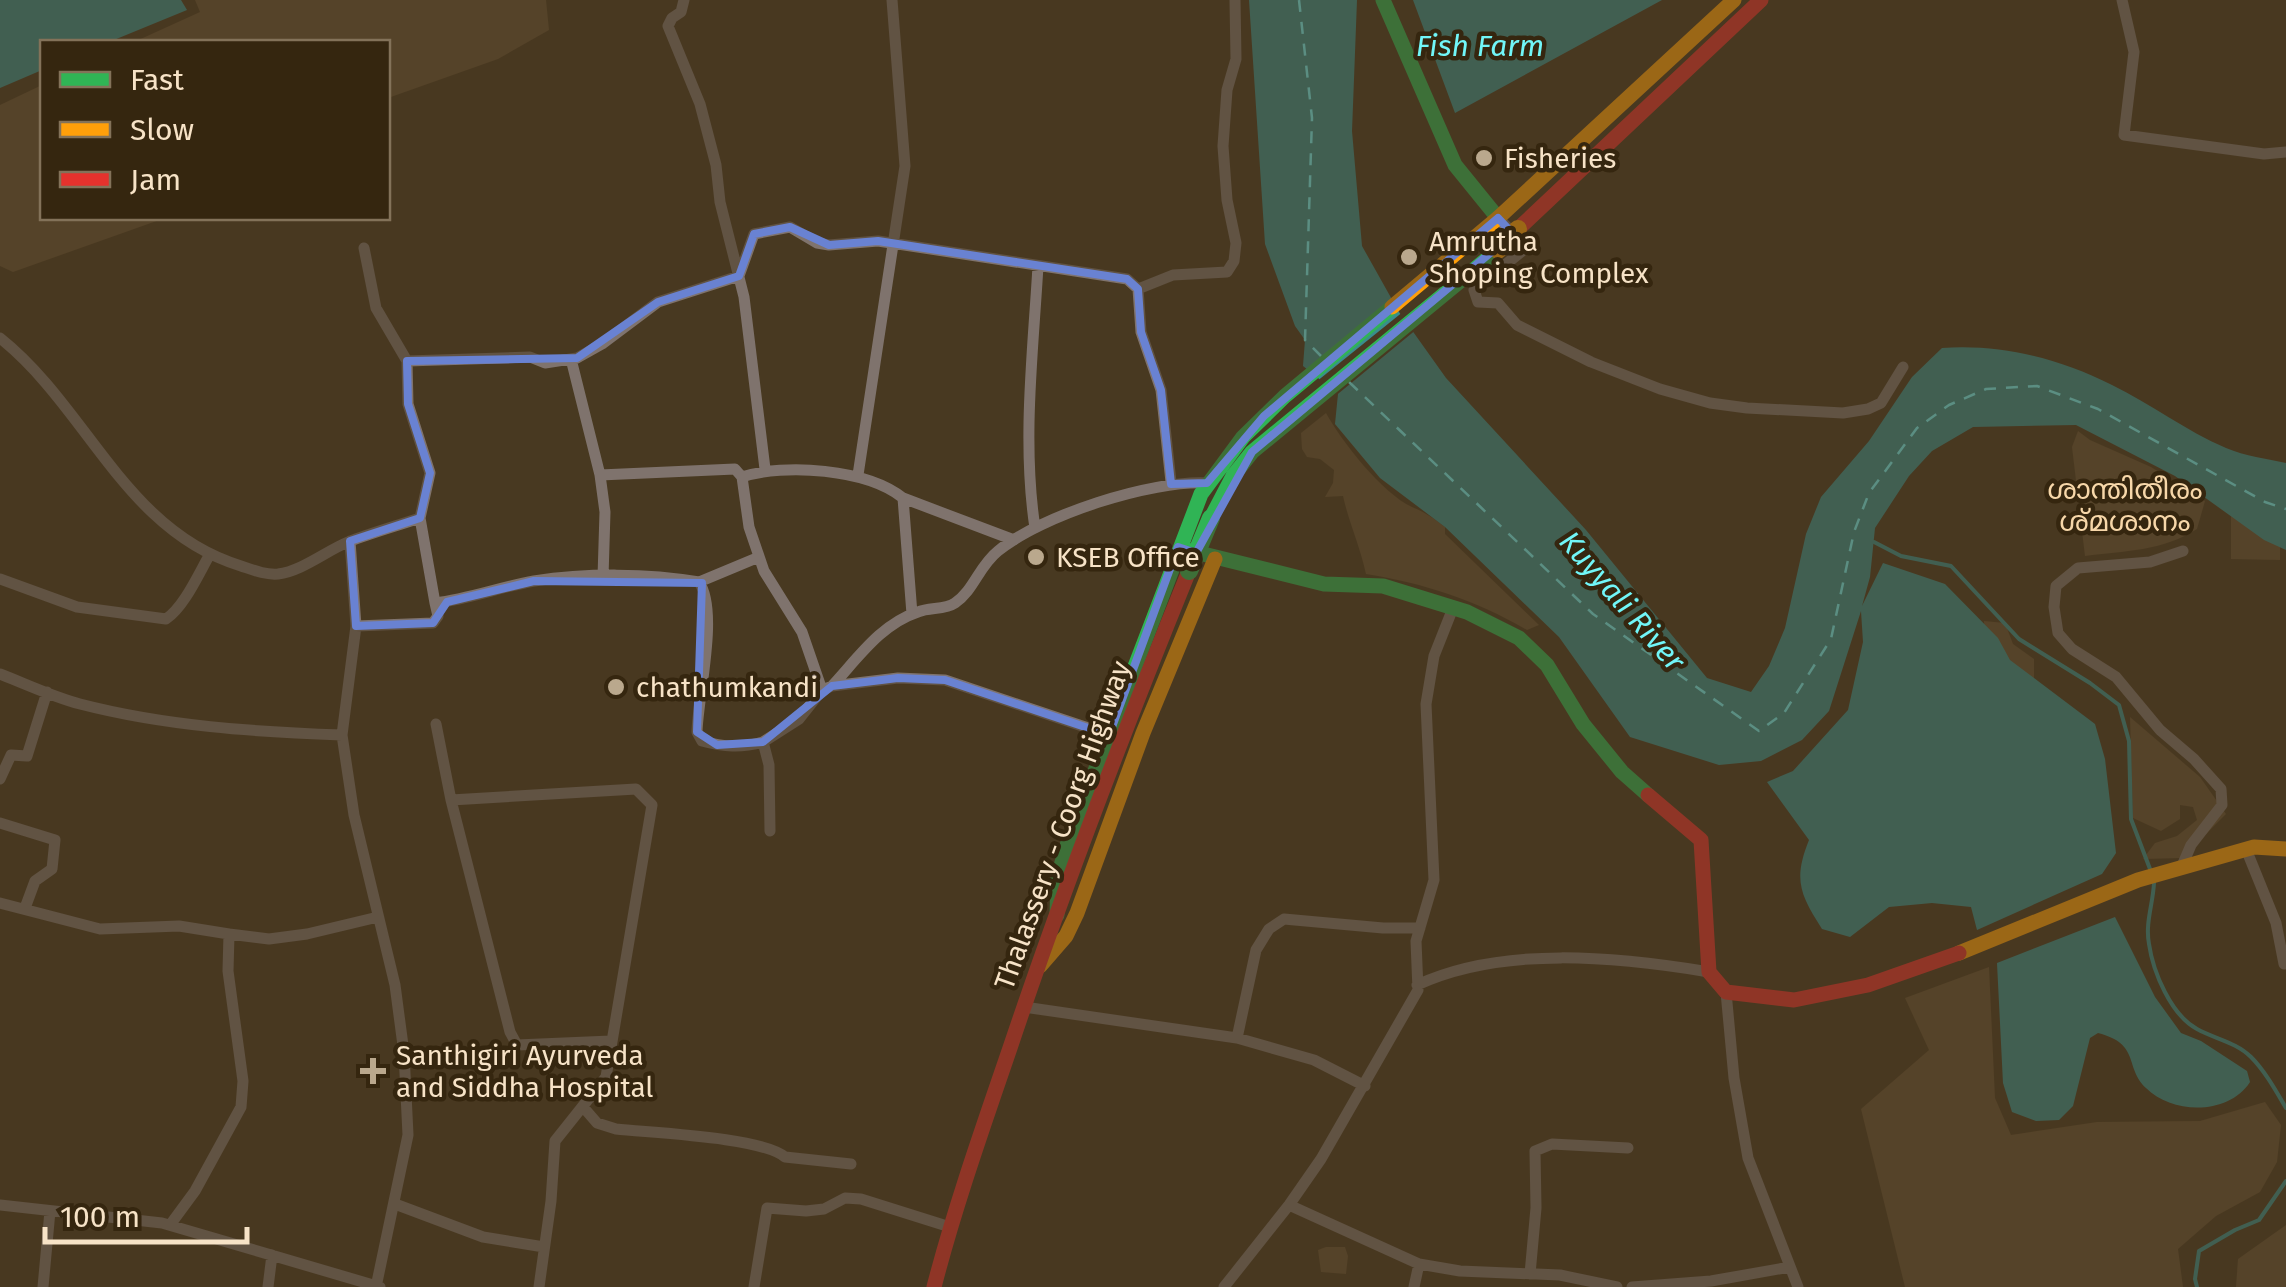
<svg xmlns="http://www.w3.org/2000/svg" width="2286" height="1287" viewBox="0 0 2286 1287" font-family="'Fira Sans','Noto Sans Malayalam',sans-serif">
  <style>
    .green { fill: #655033 }
    .water { fill: #398e8d }
    .pier { fill: #483921 }
    .lines { fill: none; stroke-linecap: round; stroke-linejoin: round }
    .stream { stroke: #398e8d; stroke-width: 4 }
    .ferry { stroke: #71f6f8; stroke-width: 2.5; stroke-dasharray: 12 10; stroke-linecap: butt }
    .street { stroke: #7f736d; stroke-width: 11 }
    .fast { stroke: #30b455; stroke-width: 15 }
    .slow { stroke: #ff9f0a; stroke-width: 15 }
    .jam { stroke: #e5322d; stroke-width: 15 }
    .fast-bridge { stroke: #30b455; stroke-width: 18 }
    .slow-bridge { stroke: #ff9f0a; stroke-width: 18 }
    .marked { fill: none; stroke: #6982d2; stroke-width: 8; stroke-linejoin: round }
    .poi-dot { fill: #baa88d; stroke: #35260f; stroke-width: 4 }
    .labels { text-anchor: middle; stroke-width: 9; stroke-linejoin: round; paint-order: stroke }
    .poi-label { font-size: 28px; fill: #f7e3c7; stroke: #35260f; text-anchor: start }
    .park-label { font-size: 28px; fill: #f7d7a9; stroke: #35260f }
    .street-label { font-size: 28px; fill: #f7e3c7; stroke: #35260f }
    .water-label { font-size: 30px; font-style: italic; fill: #71f6f8; stroke: #35260f }
  </style>
  <rect width="100%" height="100%" fill="#483921"/>
  <path class="green" d="M195,0h351l3,30 -51,29 -110,39v-56h-254l66,-30z
    M42,85v133h123l-152,54 -13,-6v-161z
    M1326,413c16,29 56,80 86,94 12,5 22,11 33,20v7l94,91 -12,5c-51,-30 -104,-47 -161,-56 -6,-28 -17,-51 -23,-78l-18,1 8,-14 1,-13 -14,-11 -13,-2 -5,-8 -1,-16z
    M2078,431l12,9 61,27 54,34 -8,28c-34,22 -73,22 -112,27l-13,-109z
    M2231,516l49,31v13l-49,-1z
    M1984,621l21,2 8,21 21,15v41l-49,-47z
    M2130,717l70,60 26,37 -44,44 -39,1 12,-16 22,-7 20,-16 -4,-13 -13,-2v14l-19,12 -28,-13z
    M1989,967l6,131 16,37 86,-13 103,-1 65,-19 16,23 -4,37 -17,30 -44,24 -38,33 5,38h-278l-44,-178 68,-59 -24,-52z
    M2286,1225v62h-50l2,-28z
    M1326,1247h19l3,9 -2,18 -25,-2 -3,-22z"/>
  <path class="water" d="M0,0h181l6,10 -78,32h-67v28l-42,18z
    M1249,0h108l-5,131 10,115 37,66 47,66 140,152 121,148 44,14 18,-26 16,-38 21,-94 15,-37 48,-56 43,-64 30,-29c60,-4 116,10 170,37 39,19 74,46 114,63 19,8 41,11 60,15v87l-22,-10 -89,-64 -99,-51 -103,2 -41,24 -23,25 -34,52 -5,49 -8,29 21,-43 62,21 53,54 12,22 85,64 10,35 11,94 -14,21 -125,56 -6,-23 -39,-4 -43,4 -39,30 -28,-8c-22,-35 -29,-49 -13,-89l-42,-58 26,-11 55,-61 15,-68 -2,-31 -32,100 -27,29 -41,21 -42,4 -89,-28 -71,-100 -114,-110 -65,-49 -45,-54 3,-30 -35,-28 2,-26 -10,-14 -30,-82z
    M1413,0h249l-207,113z
    M2115,917l40,80 26,36 20,8 46,30 3,11c-21,33 -77,33 -104,6 -22,-21 -5,-44 -48,-55l-8,5 -17,68 -14,14 -23,1 -24,-9 -9,-29 -6,-120z"/>
  <path class="pier" d="M1404,311l13,18 -84,69 -17,-16z"/>
  <g class="lines">
    <path class="stream" d="M1874,542l27,14 50,10 68,73 71,44 29,22 10,36 2,78 19,50
      M2154,883c-1,21 -9,40 -5,61 4,28 22,71 48,85 18,10 39,13 54,28 14,14 25,34 35,51
      M2197,1287l-2,-8 4,-28 36,-21 24,-10 27,-39"/>
    <path class="ferry" d="M1299,0l13,118 -7,222 16,16
      M1349,382l244,232 166,117 25,-18 47,-74 23,-107 15,-39 48,-65 32,-23 37,-16 51,-3 61,23 167,93 21,7"/>
    <path class="street" d="M684,0l-3,12 -9,6 -4,8 32,78 16,61 4,37 24,95 21,172
      M2122,0l12,52 -10,83 140,19 22,-2
      M1498,218l29,29 -53,43 4,12 20,1 19,22 74,37 69,27 50,14 37,5 96,5 25,-4 13,-6 22,-36
      M364,248l12,60 31,53
      M1138,289l35,-14 54,-3 7,-11 2,-18 -9,-43 -4,-54 4,-56 9,-31 -1,-59
      M0,338c88,70 125,193 241,228 12,4 24,9 37,8 24,-3 48,-23 70,-32 23,-9 48,-16 72,-24
      M571,359l29,116 135,-6 7,8 7,50 15,44 38,61 20,58
      M600,475l5,37 -2,65
      M858,475l47,-309 -13,-166
      M742,477c42,-14 125,-8 161,21l111,42
      M903,498l9,116
      M1035,528c-13,-86 -2,-176 3,-262
      M350,541l6,85 -14,109 12,80 41,170 9,68 4,82 -32,152
      M0,579l77,28 89,12c18,-12 32,-44 44,-65
      M699,582l60,-25
      M435,603l-15,-85 10,-45 -22,-69 -1,-43 123,-4 15,6 32,-5 25,-14 56,-42 81,-26 15,-42 36,-7 27,16 12,2 49,-4 249,38 11,10 3,43 20,58 10,92
      M356,626l77,-3 5,-7 -3,-13c34,-4 65,-16 99,-22 52,-8 114,-8 165,1 20,29 -1,113 -2,150l5,9c22,6 39,7 61,1
      M0,674c26,10 53,23 80,30 85,22 175,28 262,31
      M832,686l66,-8 47,2 164,55
      M436,724l15,76 185,-11 16,16 -46,272 -51,64 -4,60 -12,86
      M0,779l11,-24 16,1 20,-64
      M451,800l59,232 7,13 94,-4
      M0,823l55,17 -3,29 -17,12 -10,27
      M770,831l-1,-66 -6,-23 36,-23 23,-29 10,-4c26,-28 49,-62 86,-74 11,-5 27,-2 37,-9 19,-13 24,-37 43,-52 44,-36 153,-71 209,-68
      M2246,849l30,74 8,41
      M2182,866l9,-21 31,-40 -1,-16 -27,-30 -34,-29 -44,-53 -44,-28 -14,-16 -4,-26 2,-21 22,-18 72,-6 33,-11
      M0,903l100,26 79,-3 50,8 -1,37 15,110 -2,26 -46,84 -25,34
      M229,934l40,5 38,-5 71,-17
      M1417,985c86,-40 201,-28 292,-13
      M1726,992l8,86 14,80 50,129
      M1024,1007l213,31 77,22 51,26
      M1237,1038l19,-88 13,-21 15,-10 99,9h37
      M584,1108l13,15 19,6c36,4 145,8 169,28l66,7
      M395,1204l88,33 61,10
      M0,1205l162,18 218,64
      M1289,1205l130,59 41,7 100,4 57,12
      M1530,1274l6,-66 -1,-57 17,-7 76,4
      M43,1287l7,-76
      M268,1287l4,-32
      M754,1287l13,-79 39,3 18,-2 21,-11 16,1 89,28
      M1224,1287l65,-82 32,-46 97,-169 -2,-49 18,-61 -8,-176 8,-48 19,-48
      M1414,1287l5,-23
      M1632,1287l79,-6 79,-14"/>
    <path class="fast" d="M1383,0l72,165 43,53
      M1211,518l22,-42 19,-24 246,-202
      M1187,550l137,34 59,2 84,26 52,26 28,27 36,59 39,48 26,23
      M1057,915l1,-39 11,-37 132,-345 42,-57 42,-41 107,-89"/>
    <path class="slow" d="M1392,307l106,-89 236,-218
      M1959,953l179,-73 116,-33 32,2
      M1040,966l26,-30 11,-23 66,-180 72,-174"/>
    <path class="jam" d="M1518,229l243,-229
      M1648,795l53,45 8,132 17,20 68,8 74,-15 91,-32
      M934,1287c21,-81 49,-160 76,-239 54,-161 115,-320 179,-477"/>
    <path class="fast-bridge" d="M1189,571l22,-53"/>
    <path class="slow-bridge" d="M1498,250l20,-21"/>
  </g>
  <path d="M0 0H2286V1287H0ZM1498,218l15,16 -261,218 -56,101 -18,-6 -69,188 -164,-55 -47,-2 -66,8 -69,56 -46,3 -20,-13 5,-149 -168,-2 -87,21 -14,21 -77,3 -6,-85 70,-23 10,-45 -22,-69 -1,-43 170,-3 81,-56 81,-26 15,-42 36,-7 39,18 49,-4 249,38 11,10 3,43 20,58 10,94 36,-1 57,-67z" fill="#483921" fill-opacity=".55" fill-rule="evenodd"/>
  <path class="marked" d="M1498,218l15,16 -261,218 -56,101 -18,-6 -69,188 -164,-55 -47,-2 -66,8 -69,56 -46,3 -20,-13 5,-149 -168,-2 -87,21 -14,21 -77,3 -6,-85 70,-23 10,-45 -22,-69 -1,-43 170,-3 81,-56 81,-26 15,-42 36,-7 39,18 49,-4 249,38 11,10 3,43 20,58 10,94 36,-1 57,-67z"/>
  <g class="poi-dot">
    <circle cx="1484" cy="158" r="10"/>
    <circle cx="1409" cy="257" r="10"/>
    <circle cx="1036" cy="557" r="10"/>
    <circle cx="616" cy="687" r="10"/>
    <path d="M368 1056h10v10h10v10h-10v10h-10v-10h-10v-10h10z"/>
  </g>
  <g class="labels">
    <g class="poi-label">
      <text x="1504" y="168">Fisheries</text>
      <text x="1429" y="251">Amrutha<tspan x="1429" dy="32">Shoping Complex</tspan></text>
      <text x="1056" y="567">KSEB Office</text>
      <text x="636" y="697">chathumkandi</text>
      <text x="396" y="1065">Santhigiri Ayurveda<tspan x="396" dy="32">and Siddha Hospital</tspan></text>
    </g>
    <g class="park-label">
      <text x="2125" y="499">ശാന്തിതീരം<tspan x="2125" dy="32">ശ്മശാനം</tspan></text>
    </g>
    <g class="street-label">
      <text transform="translate(1062 825) rotate(-70)" y="10">Thalassery - Coorg Highway</text>
    </g>
    <g class="water-label">
      <text x="1480" y="56">Fish Farm</text>
      <text transform="translate(1622 601) rotate(49)" y="10">Kuyyali River</text>
    </g>
  </g>
  <rect x="40" y="40" width="350" height="180" fill="#35260f" stroke="#837259" stroke-width="2.5"/>
  <rect x="60" y="72" width="50" height="15" fill="#30b455" stroke="#837259" stroke-width="2.5"/>
  <text x="130" y="90" font-size="30" fill="#f7e3c7">Fast</text>
  <rect x="60" y="122" width="50" height="15" fill="#ff9f0a" stroke="#837259" stroke-width="2.5"/>
  <text x="130" y="140" font-size="30" fill="#f7e3c7">Slow</text>
  <rect x="60" y="172" width="50" height="15" fill="#e5322d" stroke="#837259" stroke-width="2.5"/>
  <text x="130" y="190" font-size="30" fill="#f7e3c7">Jam</text>
  <path d="M45 1227v15h202v-15" fill="none" stroke="#f7e3c7" stroke-width="5"/>
  <text x="60" y="1227" font-size="30" fill="#f7e3c7" stroke="#35260f" stroke-width="8" paint-order="stroke">100 m</text>
</svg>
